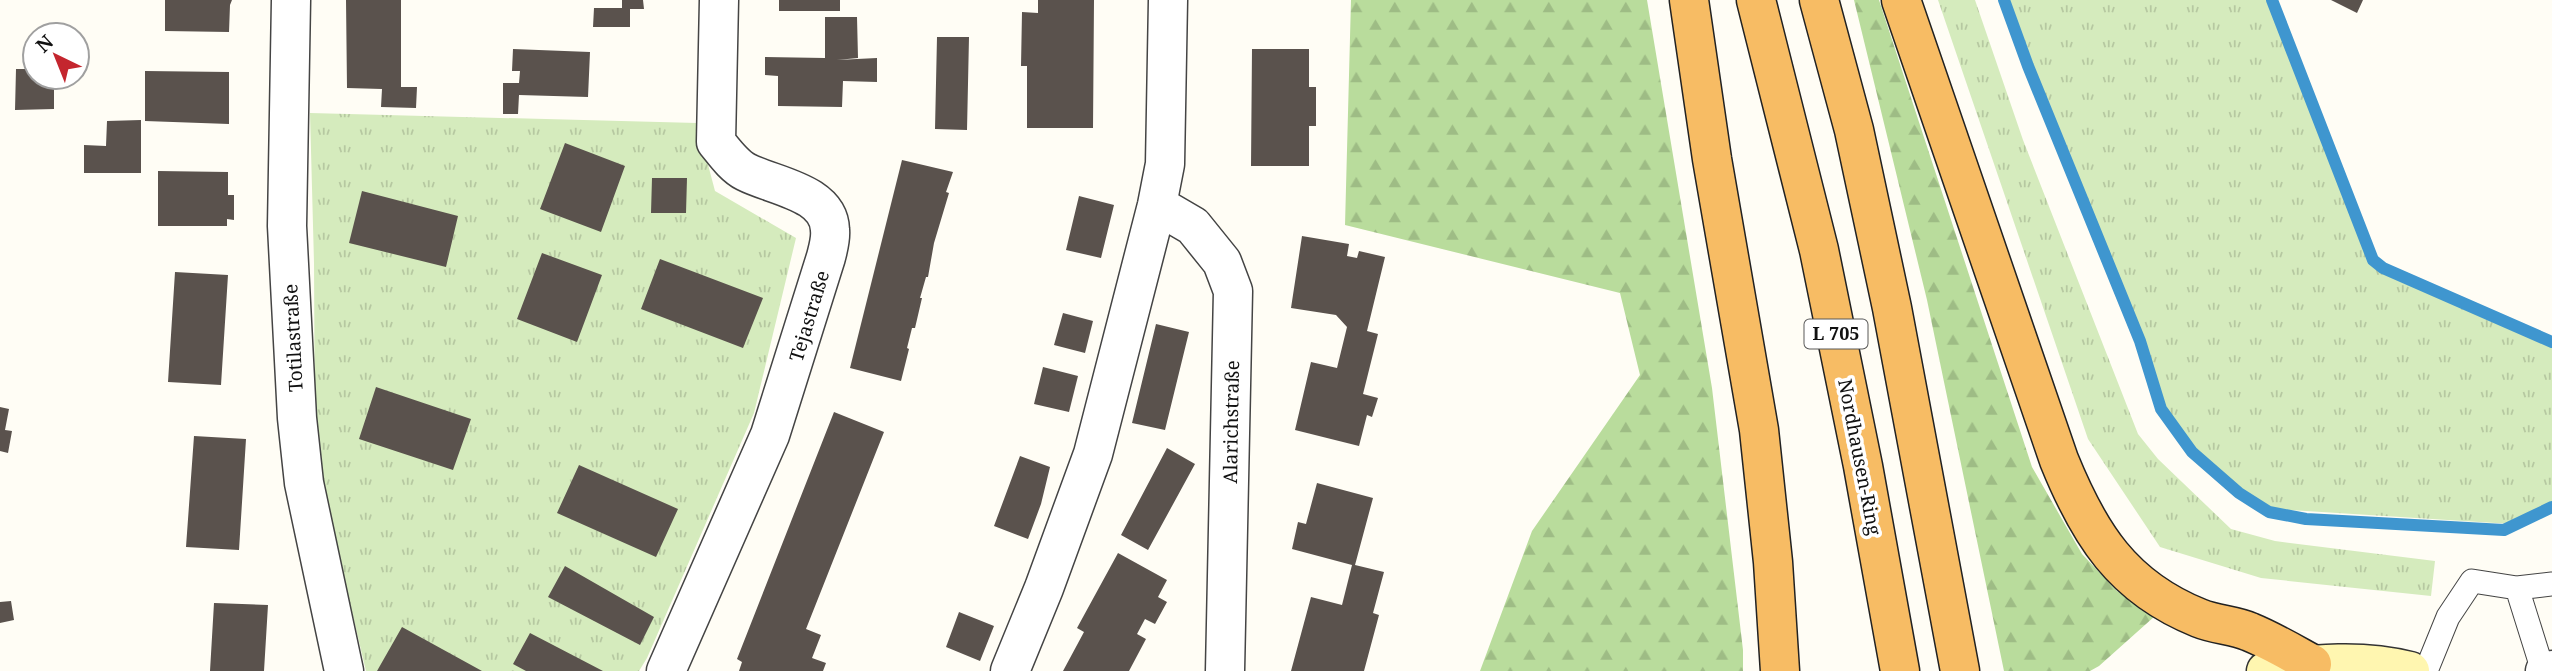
<svg xmlns="http://www.w3.org/2000/svg" width="2552" height="671" viewBox="0 0 2552 671" font-family="'Noto Serif',serif">
  <style>
    .grass { fill: url(#grass-tufts) }
    .forest { fill: url(#forest-firs) }
    .lines { fill: none; stroke-linecap: round; stroke-linejoin: round }
    .stream { stroke: #3f96cf; stroke-width: 12 }
    .building { fill: #5a524d }
    .service-casing { stroke: #444; stroke-width: 25 }
    .minor-casing { stroke: #444; stroke-width: 41 }
    .tertiary-casing { stroke: #444; stroke-width: 41 }
    .secondary-casing { stroke: #333; stroke-width: 41 }
    .trunk-casing { stroke: #222; stroke-width: 41 }
    .service { stroke: #fff; stroke-width: 23 }
    .minor { stroke: #fff; stroke-width: 38 }
    .tertiary { stroke: #fff; stroke-width: 38 }
    .secondary { stroke: #fff6b0; stroke-width: 38 }
    .trunk { stroke: #f7bc64; stroke-width: 38 }
    .labels { text-anchor: middle; stroke-width: 7; stroke-linejoin: round; paint-order: stroke }
    .shield { fill: #fff; stroke: #585858; stroke-width: 2 }
    .shield-label { font-size: 18px; font-weight: bold; fill: #111 }
    .street-label { font-size: 19px; fill: #111; stroke: #fff }
  </style>
  <defs>
    <pattern id="grass-tufts" width="24" height="20" patternUnits="userSpaceOnUse" patternTransform="scale(1.75)"><rect width="24" height="20" fill="#d5ebbd"/><path d="M3 7l-1-3M5 7V3M7 7l1-3M15 17l-1-3M17 17v-4M19 17l1-3" fill="none" stroke="#b6c8a1"/></pattern>
    <pattern id="forest-firs" width="22" height="20" patternUnits="userSpaceOnUse" patternTransform="scale(1.75)"><rect width="22" height="20" fill="#b9dc9c"/><path d="M5 1l3.5 6h-7zM16 11l3.5 6h-7z" fill="#9ebc85"/></pattern>
  </defs>
  <rect width="100%" height="100%" fill="#fffdf5"/>
  <path class="grass" d="M1938,0h37l48,140 115,294 20,25 73,70 44,12 160,20 -4,35 -170,-18 -101,-31 -72,-108z
    M2008,0h267l102,263 175,77v165l-41,19 -238,-15 -20,-8 -16,-11 -51,-45 -25,-40z
    M310,113l387,10 18,68 81,47 -42,175 -107,245 -8,13h-273l-51,-215 -1,-193z"/>
  <path class="forest" d="M1351,0h296l65,388 31,262v21h-263l52,-140 108,-156 -20,-82 -275,-68z
    M1854,0h25l153,467 50,87 35,37 38,25 -56,50 -9,5h-86l-77,-371z"/>
  <g class="lines">
    <path class="stream" d="M2004,0l24,66 112,275 21,68 31,43 47,41 30,19 37,7 198,11 48,-23
      M2272,0l101,260 10,8 169,74"/>
  </g>
  <path class="building" d="M165,0h67l-2,5 -1,27 -64,-1z
    M346,0h55v87h16l-1,21 -35,-1 1,-18 -35,-1z
    M622,0h21l1,9h-14v18h-37l1,-19h28z
    M779,0h61v11h-61z
    M1038,0h56l-1,128h-66v-62h-6l1,-54 16,1z
    M2331,0h32l-6,13z
    M825,17h32l1,41 -21,2 40,-2v24l-34,-1 -1,26 -64,-1v-30l-13,-1v-18l60,1z
    M937,37h32l-2,93 -32,-1z
    M513,49l77,3 -2,45 -69,-2 -1,19h-15v-31h16l1,-12h-8z
    M1252,49h57v38h7v39h-7v40h-58z
    M16,69h19v8h19v32l-39,1z
    M145,71l84,1v52l-84,-3z
    M141,120v53h-57v-28l22,1 1,-25z
    M565,143l60,23 -24,66 -61,-23z
    M902,160l51,12 -7,20 3,1 -15,50 -6,34h-2l-6,21h2l-7,30h-3l-5,20 2,1 -8,32 -51,-13z
    M158,171l70,1v23h6v25l-7,-1v7h-69z
    M652,178h35l-1,35h-35z
    M362,191l96,25 -12,51 -97,-24z
    M1079,196l35,9 -13,53 -35,-8z
    M1302,236l47,8 -2,12 10,2 2,-7 26,6 -18,74 11,3 -15,60 15,4 -6,19 -5,-2 -8,31 -64,-16 16,-68 26,6 10,-41 -11,-12 -45,-7z
    M542,253l60,22 -25,67 -60,-23z
    M660,259l103,39 -20,50 -102,-39z
    M175,272l53,3 -7,110 -53,-3z
    M1063,313l30,8 -8,32 -31,-8z
    M1156,324l33,8 -24,98 -33,-7z
    M1043,367l35,9 -9,36 -35,-8z
    M376,387l95,32 -18,51 -94,-31z
    M0,407l9,2 -4,21 7,1 -4,22 -8,-2z
    M834,412l50,20 -78,197 15,6 -9,23 14,5 -3,8h-84l3,-9 -5,-3z
    M194,436l52,3 -7,111 -53,-3z
    M1167,448l28,16 -47,86 -27,-15z
    M1020,456l30,11 -9,37 -13,35 -34,-13z
    M579,465l99,44 -22,48 -99,-44z
    M1317,483l56,15 -18,67 29,7 -11,41 6,2 -15,56h-73l20,-74 31,8 10,-40 -60,-16 6,-27 8,2z
    M1118,553l49,27 -9,17 9,5 -12,22 -10,-5 -8,15 9,5 -17,32h-66l21,-39 -7,-4z
    M565,566l89,51 -14,28 -92,-48z
    M11,601l3,19 -14,3v-21z
    M214,603l54,2 -4,66h-54z
    M959,612l35,14 -14,35 -34,-14z
    M402,627l80,44h-105z
    M530,633l73,38h-77l-13,-7z"/>
  <g class="lines">
    <g class="service-casing">
      <path id="service" d="M2517,588l35,-4
        M2426,671l22,-54 24,-36 45,7 26,83"/>
    </g>
    <g class="minor-casing">
      <path id="minor" d="M291,0l-4,226 10,192 7,65 40,188
        M1157,205l36,21 29,36 11,29 -8,380
        M666,671l104,-236 56,-178c2,-8 5,-18 4,-27 -1,-38 -57,-44 -84,-58 -12,-6 -21,-19 -30,-30l3,-142
        M1010,671l34,-83 49,-134 64,-249 8,-41 3,-164"/>
    </g>
    <g class="tertiary-casing">
      <path id="tertiary" d="M2545,671l7,-1"/>
    </g>
    <g class="secondary-casing">
      <path id="secondary" d="M2266,671c48,-8 97,-12 144,0"/>
    </g>
    <g class="trunk-casing">
      <path id="trunk" d="M1689,0l23,159 47,271 14,132 7,109
        M1756,0l63,250 44,216 37,205
        M1819,0l35,130 38,178 68,363
        M1901,0l158,460c30,74 63,127 140,158 17,7 35,7 51,14 22,9 42,21 62,32"/>
    </g>
    <use href="#service" class="service"/>
    <use href="#minor" class="minor"/>
    <use href="#tertiary" class="tertiary"/>
    <use href="#secondary" class="secondary"/>
    <use href="#trunk" class="trunk"/>
  </g>
  <g class="labels">
    <rect class="shield" x="1804.5" y="319.5" width="63" height="29" rx="5"/>
    <g class="shield-label">
      <text x="1836" y="340">L 705</text>
    </g>
    <g class="street-label">
      <text transform="translate(809 316) rotate(-73)" y="7">Tejastraße</text>
      <text transform="translate(293 338) rotate(-93)" y="7">Totilastraße</text>
      <text transform="translate(1231 422) rotate(-89)" y="7">Alarichstraße</text>
      <text transform="translate(1860 457) rotate(79)" y="7">Nordhausen-Ring</text>
    </g>
  </g>
  <g transform="translate(56 56) rotate(317)"><circle r="33" fill="#ffffff" stroke="#a0a0a0" stroke-width="2"/>
  <path d="M0-5L12 26L0 18L-12 26Z" fill="#c4262e"/>
  <text y="-10" font-size="19" font-weight="bold" text-anchor="middle" fill="#111111">N</text>
  </g>
</svg>
